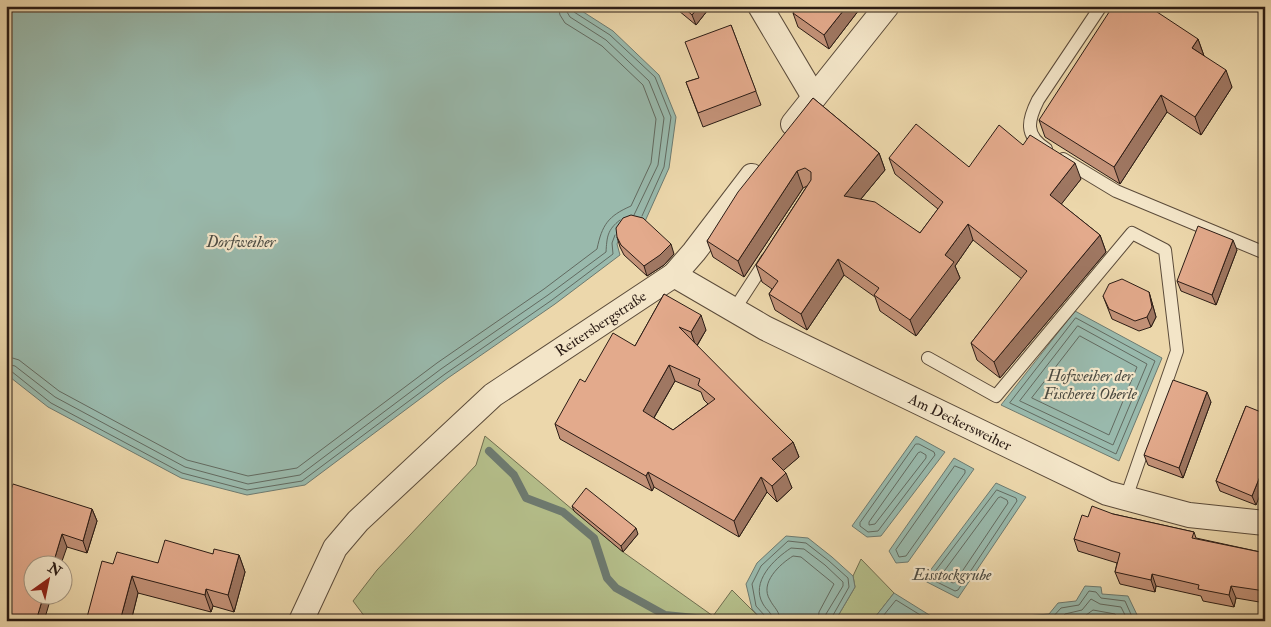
<svg xmlns="http://www.w3.org/2000/svg" width="1271" height="627" viewBox="0 0 1271 627" font-family="'IM FELL Double Pica',serif">
  <style>
    .green { fill: #b5bf8b; stroke: #706e50 }
    .water { fill: #99b9ac; stroke: #6d7a70 }
    .lines { fill: none; stroke-linecap: round; stroke-linejoin: round }
    .shore { stroke: #626a60; stroke-width: 1 }
    .stream { stroke: #6d7a70; stroke-width: 8 }
    .service-casing { stroke: #5b4b3a; stroke-width: 14 }
    .minor-casing { stroke: #5b4b3a; stroke-width: 26 }
    .service { stroke: #f3e5c8; stroke-width: 12 }
    .minor { stroke: #f3e5c8; stroke-width: 24 }
    .wall { fill: #c39278; stroke: #2b1c15; fill-rule: evenodd }
    .shaded-wall { fill: #9f7762; stroke: #2b1c15 }
    .building { fill: #e3aa8c; stroke: #2b1c15; fill-rule: evenodd }
    .labels { text-anchor: middle; stroke-width: 4.5; stroke-linejoin: round; paint-order: stroke }
    .street-label { font-size: 15px; fill: #2b1c15; stroke: #f3e5c8 }
    .water-label { font-size: 16px; font-style: italic; fill: #4c4b42; stroke: #f3e5c8 }
  </style>
  <rect width="100%" height="100%" fill="#ecd7ab"/>
  <filter id="stains"><feTurbulence type="fractalNoise" baseFrequency=".004" numOctaves="4"/><feColorMatrix values="0 0 0 0 .2 0 0 0 0 .09 0 0 0 0 .02 0 0 0 .5 -.17"/></filter>
  <radialGradient id="worn" r=".72"><stop offset=".6" stop-color="#630" stop-opacity="0"/><stop offset="1" stop-color="#630" stop-opacity=".3"/></radialGradient>
  <path class="green" d="M485,436l138,116 90,64 19,-26 31,31h-395l-15,-20 24,-31 99,-105z
    M861,559l33,34 -22,28h-37l20,-34 -2,-11z"/>
  <path class="water" d="M6,6h568l39,25 46,44 17,42 -7,51 -27,60 -21,6 -4,10 3,11 -65,49 -107,74 -143,107 -58,10 -66,-17 -133,-71 -42,-33z
    M1075,311l87,47 -43,103 -118,-56z
    M916,436l29,16 -64,84 -14,1 -15,-11z
    M954,458l20,11 -66,93 -12,1 -7,-12z
    M996,483l30,14 -68,101 -35,-18z
    M786,536l22,2 24,19 21,19 2,11 -20,34h-72l-11,-12 -6,-25 11,-21z
    M1085,586l16,1 1,7 26,2 12,25h-120l6,-5 23,-2 9,-11 18,-2z
    M894,593l45,28h-67z"/>
  <g class="lines">
    <path class="shore" d="M566,6l1,6 3,5 36,23 43,41 15,37 -6,47 -24,50
      M572,6l2,6 36,23 45,42 16,40 -7,50 -22,49
      M1076,318l79,43 -39,93 -106,-51z
      M1078,326l69,38 -34,81 -93,-44z
      M1080,336l57,31 -28,68 -77,-37z
      M6,356l13,4 40,31 128,69 61,16 49,-8 140,-105 107,-74 53,-40c5,-24 11,-33 34,-43l20,-43 5,-44 -13,-34 -41,-39 -37,-23 -5,-8 -2,-9
      M6,364l9,2 40,31 130,70 63,17 52,-9 141,-106 107,-74 58,-43c1,-15 1,-22 14,-32
      M6,370l5,1 40,32 131,70 65,17 55,-9 143,-107 107,-74 61,-46 -1,-11 3,-8
      M916,444h3l15,8 1,3 -57,76 -10,1 -8,-6v-3z
      M921,452l5,3v3l-51,66 -6,1v-3l49,-69z
      M955,466l10,4v3l-59,83 -7,1 -3,-7z
      M997,490l19,8 1,3 -59,89 -3,1 -22,-11 -1,-4z
      M1001,497l6,3 1,3 -53,79 -2,1 -11,-6v-3l56,-76z
      M766,621l-1,-5 -9,-10 -4,-22 9,-18 27,-25 18,2 23,18 19,17 1,9 -17,30 -1,4
      M773,621c-1,-9 -6,-10 -10,-17 -13,-22 11,-45 28,-56l13,1 21,16 18,17v4l-17,28 -1,7
      M780,621c0,-10 -6,-13 -10,-21 -11,-17 10,-36 23,-44l8,1 33,27 -15,28 -1,9
      M879,621l17,-21 34,21
      M1028,621l23,-2 10,-11 18,-3 10,-14 7,1 5,6 24,3 9,20
      M1059,621l6,-7 17,-4 9,-11 9,5 21,3 7,14
      M1068,621l14,-3 11,-8 22,4 4,7"/>
    <path class="stream" d="M489,451l25,24 12,23 37,14 31,26 13,40 9,10 49,27 40,4 3,2"/>
    <g class="service-casing">
      <path id="service" d="M1046,149c-22,-14 -18,-29 -8,-49l63,-94
        M1063,159l53,32 149,62
        M734,310l33,-51
        M928,358l68,38 136,-163 33,17 12,101 -51,147"/>
    </g>
    <g class="minor-casing">
      <g id="minor">
        <path d="M760,6l54,91"/>
        <path d="M793,124l94,-118"/>
        <path id="s1" d="M674,275l91,53 342,165 82,22 76,8"/>
        <path id="s2" d="M301,621l34,-73 23,-27 135,-126 181,-120 20,-23 58,-76"/>
      </g>
    </g>
    <use href="#service" class="service"/>
    <use href="#minor" class="minor"/>
  </g>
  <path class="wall" d="M673,6h38l-15,19z
    M798,6h64l-33,43 -31,-22 -5,-14z
    M731,25l30,80 -58,22 -17,-45 13,-4z
    M1198,39l6,17 28,31 -31,48 -34,-23 -47,72 -75,-47 -6,-17z
    M813,98l66,55 6,17 -24,29 59,34 18,-24 -43,-35 -6,-16 80,9 54,-22 58,34 -20,25 39,31 6,17 -106,126 -23,-18 -6,-17 51,-64 -49,-39 -18,26 5,12 -44,58 -36,-25 -5,-14 -31,-22 -37,55 -32,-20 -6,-16 3,-5 -10,-7 -6,-17 51,-79 -4,2 -59,89 -31,-20 -6,-16z
    M617,237l57,17 -10,11 -17,11 -23,-21 -4,-8z
    M1237,250l-21,55 -35,-14 -4,-10z
    M1149,292l7,25 -5,10 -12,4 -27,-12 -9,-23z
    M664,294l42,36 -9,16 96,96 6,15 -16,13 9,18 -15,14 -10,-10 -28,45 -85,-50 -2,4 -92,-52 -5,-15 30,-42 50,-36zM675,381l26,11 3,8 4,4 -35,26 -19,-12z
    M1211,402l-28,76 -35,-13 -4,-10z
    M1246,406l10,99 -36,-14 -4,-10z
    M6,505l86,4 5,12 -10,32 -20,-6z
    M572,506l66,28 -15,18 -49,-41z
    M1113,514l81,18 2,6 69,15v50l-29,-5 -2,9 -31,-6 -2,-5 -45,-10 -1,6 -35,-8 -5,-12 2,-9 -39,-12 -4,-12 14,-22z
    M213,554l26,1 6,17 -11,40 -21,-6 -2,6 -73,-19 -7,28h-45l27,-57 45,-1z"/>
  <path class="shaded-wall" d="M699,6h12l-15,19 -4,-10z
    M847,6h15l-33,43 -5,-14z
    M1198,39l6,17 -12,-8z
    M1226,70l6,17 -31,48 -6,-18z
    M1161,95l6,17 -47,72 -6,-17z
    M879,153l6,17 -35,42 -6,-16z
    M1075,163l6,16 -25,32 -6,-16z
    M797,171l6,17 -59,89 -6,-16z
    M968,224l5,16 -18,26 5,12 -44,58 -6,-16 35,-65z
    M1100,235l6,17 -106,126 -6,-16z
    M1233,240l4,10 -21,55 -4,-10z
    M671,244l3,10 -10,11 -17,11 -3,-10z
    M838,259l6,16 -37,55 -6,-16z
    M1149,292l7,25 -5,10 -4,-10z
    M701,315l5,15 -10,17 -5,-15z
    M669,365l6,16 -26,45 -6,-15z
    M1207,392l4,10 -28,76 -4,-10z
    M793,442l6,15 -21,18 -6,-16z
    M1265,464v19l-9,22 -4,-9z
    M648,472l6,15 -2,4 -6,-15z
    M786,473l6,15 -15,14 -5,-16z
    M761,477l6,15 -28,45 -5,-16z
    M92,509l5,12 -10,32 -4,-12z
    M636,528l2,6 -15,18 -2,-6z
    M62,534l5,13 -6,17h-8z
    M239,555l6,17 -11,40 -6,-17z
    M1152,574l4,12 -1,6 -4,-12z
    M132,576l6,17 -7,28h-11z
    M1231,586l5,12 -2,9 -5,-12z
    M206,589l7,17 -2,6 -6,-17z
    M44,594h8l-8,27h-8z"/>
  <path class="building" d="M682,6h17l-7,9z
    M798,6h49l-23,29 -31,-22z
    M1113,6h35l50,33 -6,9 34,22 -31,47 -34,-22 -47,72 -75,-47z
    M731,25l25,66 -58,22 -12,-31 13,-4 -14,-36z
    M813,98l66,55 -35,43 31,6 45,31 23,-31 -54,-44 27,-34 53,43 30,-42 24,20 7,-10 45,28 -25,32 50,40 -106,127 -23,-19 56,-72 -59,-47 -23,31 9,7 -44,58 -36,-25 5,-7 -41,-29 -37,55 -32,-20 9,-13 -22,-16 55,-85v-8l-6,-4 -8,3 -59,90 -31,-20 31,-49z
    M631,215l12,3 28,26 -11,11 -16,11 -23,-21 -4,-8 -1,-9 7,-10z
    M1198,226l35,14 -21,55 -35,-14z
    M1122,279l27,13 3,15 -5,10 -12,4 -26,-12 -6,-13 6,-12z
    M664,294l37,21 -10,17 -12,-5 114,115 -21,17 14,14 -14,13 -11,-9 -27,44 -86,-49 -2,4 -91,-52 25,-45 5,3 28,-49 22,13zM669,365l31,14 -2,6 17,14 -42,31 -30,-19z
    M1173,380l34,12 -28,76 -35,-13z
    M1265,404v60l-13,32 -36,-15 30,-75 15,6z
    M13,484l79,25 -9,32 -21,-7 -9,30h-21v30h12l-8,27h-30v-116z
    M586,488l50,40 -15,18 -49,-40z
    M1092,506l21,8 81,18 -2,6 73,15v38l-34,-5 -2,9 -31,-6 1,-4 -47,-11 -1,6 -36,-8 5,-19 -46,-14 8,-24 6,2z
    M165,540l48,14 1,-5 25,6 -11,40 -22,-6 -1,6 -73,-19 -12,45h-34l16,-60 11,3 4,-12 41,11z"/>
  <g class="labels">
    <g class="street-label">
      <text dy="5" stroke="none"><textPath href="#s2" startOffset="430">Reitersbergstraße</textPath></text>
      <text dy="5" stroke="none"><textPath href="#s1" startOffset="322">Am Deckersweiher</textPath></text>
    </g>
    <g class="water-label">
      <text x="241" y="247">Dorfweiher</text>
      <text x="1090" y="381">Hofweiher der<tspan x="1090" dy="18">Fischerei Oberle</tspan></text>
      <text x="952" y="580">Eisstockgrube</text>
    </g>
  </g>
  <rect width="1271" height="627" fill="none" stroke="#ecd7ab" stroke-width="25"/>
  <rect x="8" y="8" width="1256" height="612" fill="none" stroke="#2b1c15" stroke-width="2.5"/>
  <rect x="12" y="12" width="1246" height="602" fill="none" stroke="#2b1c15"/>
  <g transform="translate(48 580) rotate(33)"><circle r="24" fill="#f3e5c8" stroke="#a39580"/>
  <path d="M0-4L9 19L0 12L-9 19Z" fill="#8f2418"/>
  <text y="-8" font-size="14" font-weight="bold" text-anchor="middle" fill="#2b1c15">N</text>
  </g>
  <rect width="100%" height="100%" filter="url(#stains)"/>
  <rect width="100%" height="100%" fill="url(#worn)"/>
</svg>
